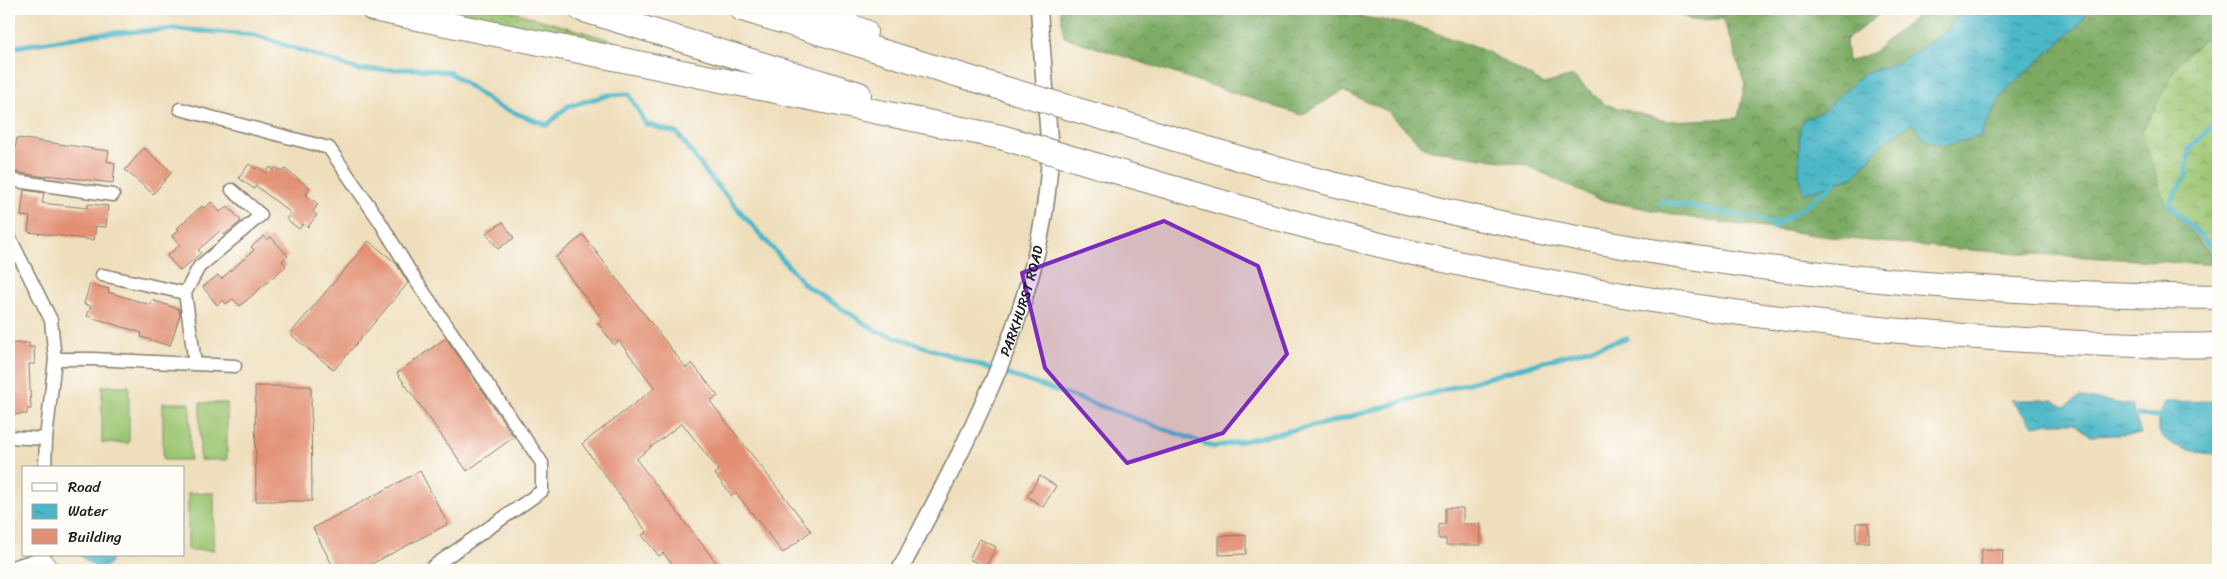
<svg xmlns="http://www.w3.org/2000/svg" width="2227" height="579" viewBox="0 0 2227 579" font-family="Sriracha,sans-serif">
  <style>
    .grass { fill: url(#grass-dots); stroke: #5c7046 }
    .forest { fill: url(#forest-crowns); stroke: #4c6340 }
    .wetland { fill: url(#wetland-marsh); stroke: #5c7046 }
    .pitch { fill: #9bc571; stroke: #5c7046 }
    .water { fill: url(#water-ripples); stroke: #346a72 }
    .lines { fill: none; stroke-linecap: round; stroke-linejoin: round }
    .stream { stroke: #4bb7c7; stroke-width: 5 }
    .building { fill: #e28f73 }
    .minor-casing { stroke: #857d6c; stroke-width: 15 }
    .tertiary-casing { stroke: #857d6c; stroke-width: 19 }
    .motorway-casing { stroke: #857d6c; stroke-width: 26 }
    .minor { stroke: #fff; stroke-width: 12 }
    .tertiary { stroke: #fff; stroke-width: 16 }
    .motorway { stroke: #fff; stroke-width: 24 }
    .motorway-bridge-casing { stroke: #857d6c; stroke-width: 26; stroke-linecap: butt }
    .motorway-bridge { stroke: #fff; stroke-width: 24 }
    .marked { fill: #7b2cbf; fill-opacity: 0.2; stroke: #7b2cbf; stroke-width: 4; stroke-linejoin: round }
    .labels { text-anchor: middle; stroke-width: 5; stroke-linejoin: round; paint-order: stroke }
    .street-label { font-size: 14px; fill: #1c1c1c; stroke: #fdfcf7 }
  </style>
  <defs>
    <pattern id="grass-dots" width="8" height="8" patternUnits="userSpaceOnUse" patternTransform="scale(1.25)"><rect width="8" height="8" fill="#9bc571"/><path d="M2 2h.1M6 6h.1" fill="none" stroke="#85a961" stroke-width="1.8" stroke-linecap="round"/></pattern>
    <pattern id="forest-crowns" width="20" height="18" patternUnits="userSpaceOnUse" patternTransform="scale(1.25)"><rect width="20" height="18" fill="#7caa63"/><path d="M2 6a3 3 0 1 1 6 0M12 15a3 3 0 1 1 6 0" fill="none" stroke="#658a51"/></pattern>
    <pattern id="wetland-marsh" width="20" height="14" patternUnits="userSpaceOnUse" patternTransform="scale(1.25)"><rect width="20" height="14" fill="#9bc571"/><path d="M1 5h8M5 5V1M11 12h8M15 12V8" fill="none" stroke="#85a961"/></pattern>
    <pattern id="water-ripples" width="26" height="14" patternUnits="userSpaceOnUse" patternTransform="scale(1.25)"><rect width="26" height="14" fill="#4bb7c7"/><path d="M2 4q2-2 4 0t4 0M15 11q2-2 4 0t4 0" fill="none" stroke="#3e94a1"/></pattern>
  </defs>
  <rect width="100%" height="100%" fill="#fdfcf7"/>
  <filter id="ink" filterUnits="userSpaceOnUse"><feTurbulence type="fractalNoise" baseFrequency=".02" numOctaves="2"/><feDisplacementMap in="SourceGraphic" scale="10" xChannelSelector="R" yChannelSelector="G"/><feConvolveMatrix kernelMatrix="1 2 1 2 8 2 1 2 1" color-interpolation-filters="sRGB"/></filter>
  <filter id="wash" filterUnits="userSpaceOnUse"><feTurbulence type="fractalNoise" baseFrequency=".0096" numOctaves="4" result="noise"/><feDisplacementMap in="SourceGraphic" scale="20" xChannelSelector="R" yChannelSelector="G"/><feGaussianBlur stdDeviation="1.12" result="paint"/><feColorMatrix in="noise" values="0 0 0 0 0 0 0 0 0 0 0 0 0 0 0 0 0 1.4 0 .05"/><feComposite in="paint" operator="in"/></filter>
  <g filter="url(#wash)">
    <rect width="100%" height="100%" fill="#eedebc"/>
    <path class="grass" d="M436,9h68l107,31 -2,4z"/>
    <path class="forest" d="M1060,9h250l104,16 74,27 56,32 29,-8 31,28 63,17 71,-3 7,-35 -22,-64 -32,1 -22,-11h217l-40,31 2,22 24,-9 53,-44h293v18l-39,34 -14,142 53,59v3l-249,-15 -131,-12 -141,-19 -100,-20 -71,-34 -101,-16 -38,-38 -44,-20 -42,24 -237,-78z"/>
    <path class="wetland" d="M2218,27v235l-53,-59 -23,-71 37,-71z"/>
    <path class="pitch" d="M102,386h27v57h-27z
      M163,403h27v57h-27z
      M200,403h27v57h-27z
      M188,493h26v57h-26z"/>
    <path class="water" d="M1974,9h113l-7,15 -77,69 -23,44 -37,9 -16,-5 -15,-18 -30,21 -27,32 -51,18 -5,-20v-29l1,-18 5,-8 17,-7 42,-39 34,-10 51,-33 6,-11z
      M2080,397l52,8 9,29 -50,2 -17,-13h-25l-15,3 -24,-26h43l11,7z
      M2218,401v53c-18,0 -64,-7 -60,-33 1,-6 5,-13 7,-19z
      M80,555h30l1,6c-9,14 -22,3 -31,-6z"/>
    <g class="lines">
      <path class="stream" d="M9,48l87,-14 80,-5 79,6 104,35 60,-1 30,3 48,34 50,19 21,-19 41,-11 20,-1 17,30 31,9 31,42 97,110 72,46 201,67 136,49 117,-25 296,-84
        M2218,121l-29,28 -3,27 -17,28 43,44h6
        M1660,201l118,22
        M1771,228l34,-22 30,-23
        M2135,415l25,1"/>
    </g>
    <g id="blocks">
      <path class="building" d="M17,138l92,13 -2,10 8,2 -2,20 -67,-8v2l-37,-6v-22h6z
        M144,148l28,24 -19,22 -28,-24z
        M249,164l7,5 2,-2 8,6 4,-6 4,3 2,-3 7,5 2,-3 25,19 -4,7 12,9 -5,8 4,3 -9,12 -5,-3 -4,5 -13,-10 5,-6 -35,-27 -2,3 -15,-11z
        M24,190l20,3 -2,10 45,5 1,-4 20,2 -2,21 -10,-1 -2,14 -66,-8 2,-15 -9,-1z
        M212,202l8,10 8,-6 13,15 -17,14 -4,-4 -22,19 3,3 -21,18 -13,-15 13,-11 -8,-9 7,-6 -2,-2 25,-22 2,2z
        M503,222l11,16 -16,11 -12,-16z
        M583,235l103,133 6,-5 26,33 -8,5 101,130 -28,22 -47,-60 -4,3 -17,-22 4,-3 -37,-48 -46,36 86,111h-45l-14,-17 -4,3 -17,-21 5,-3 -65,-88 73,-56 -36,-47 -5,4 -16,-22 4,-4 -47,-61z
        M264,236l3,4 4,-3 17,19 -6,5 4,5 -46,40 -7,-7 -7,5 -3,-4 -6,5 -14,-18 15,-12 3,4 33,-29 -3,-3z
        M369,241l27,22 12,20 -74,87 -44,-36z
        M90,284l19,5 -1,3 43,13 1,-5 27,9 1,6 -10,31 -29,-9 1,-4 -55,-17 4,-10 -7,-2z
        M446,338l68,99 -47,34 -70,-98z
        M9,343h20v4h5l1,17h-6l2,45h-4v5l-18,1z
        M255,386h56l1,115h-56z
        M420,471l28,53 -88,46h-25l-22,-42z
        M1040,476l16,10 -13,21 -16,-11z
        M1445,508h18v16h18v21h-35v-6h-7v-14l6,-1z
        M1856,523h13v19h-13z
        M1246,535v19l-27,1v-19z
        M979,539l17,8 -10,20 -17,-8z
        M1982,549l21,1 -1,18 -21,-1z"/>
    </g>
  </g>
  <g filter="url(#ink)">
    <use href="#blocks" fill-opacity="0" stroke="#857d6c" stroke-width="1"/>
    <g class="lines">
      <g class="minor-casing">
        <path id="minor" d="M180,109l149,39 50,72 35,58 128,185v28l-111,77
          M9,180l104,15
          M9,236l42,84 4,39
          M102,275l83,18
          M195,363l-10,-70 14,-26 62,-52 -29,-25
          M9,437l37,2 -1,29
          M46,439l9,-80h38l142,7
          M9,568l35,-11 9,13"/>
      </g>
      <g class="tertiary-casing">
        <g id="tertiary">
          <path id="s1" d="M900,570c64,-124 139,-256 149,-399 2,-22 -1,-45 -3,-68 -2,-31 -5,-63 -7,-94"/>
        </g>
      </g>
      <g class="motorway-casing">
        <path id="motorway" d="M373,9l628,128
          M581,9l278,85
          M742,9l257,78
          M808,9l57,23
          M1101,117c69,20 138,42 208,61 92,24 185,45 279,62 209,39 418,54 630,57
          M1105,168c118,35 236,70 357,96 180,39 362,64 546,75 70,4 140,8 210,6"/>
      </g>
      <use href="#minor" class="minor"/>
      <use href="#tertiary" class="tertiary"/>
      <use href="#motorway" class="motorway"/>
      <g class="motorway-bridge-casing">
        <path id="motorway-bridge" d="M999,87l102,30
          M1001,137l104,31"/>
      </g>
      <use href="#motorway-bridge" class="motorway-bridge"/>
    </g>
  </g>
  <path class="marked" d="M1164,221l94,45 29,88 -64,79 -96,30 -82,-95 -23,-95z"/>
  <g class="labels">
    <g class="street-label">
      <text dy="5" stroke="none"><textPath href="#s1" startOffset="296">PARKHURST ROAD</textPath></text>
    </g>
  </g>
  <rect width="2227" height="579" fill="none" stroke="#fdfcf7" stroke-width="30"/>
  <rect x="22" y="466" width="162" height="90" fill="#fdfcf7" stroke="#a3a29f"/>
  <rect x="32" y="483" width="25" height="8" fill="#ffffff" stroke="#a3a29f"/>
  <text x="68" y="492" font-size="15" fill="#1c1c1c">Road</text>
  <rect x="32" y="504" width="25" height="15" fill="url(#water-ripples)" stroke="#a3a29f"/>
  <text x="68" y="516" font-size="15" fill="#1c1c1c">Water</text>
  <rect x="32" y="529" width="25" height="15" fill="#e28f73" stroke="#a3a29f"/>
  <text x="68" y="542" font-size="15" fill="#1c1c1c">Building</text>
</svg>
